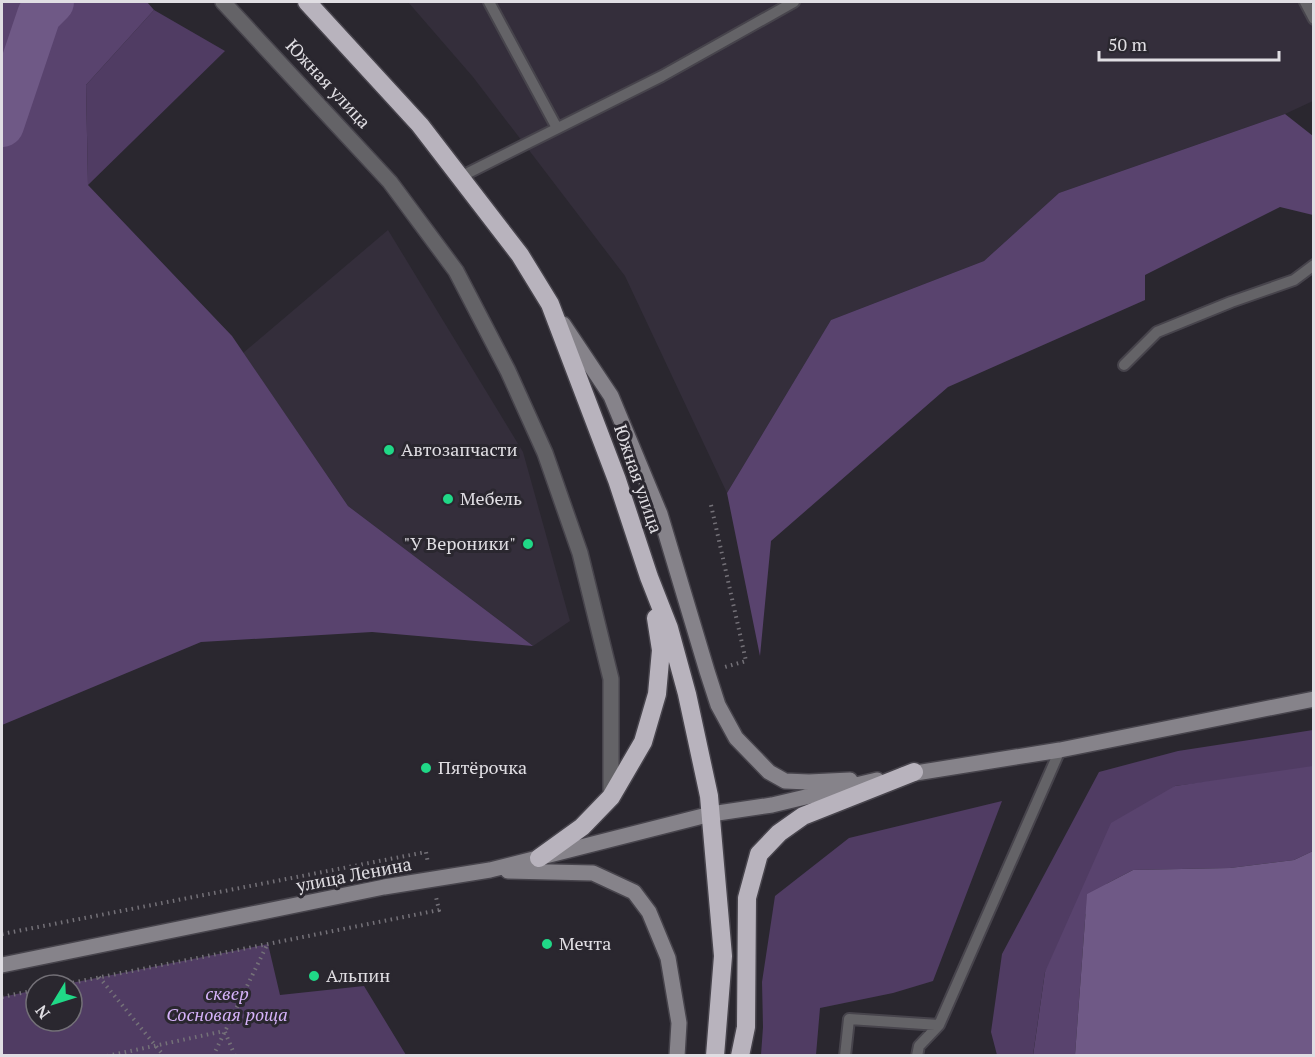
<svg xmlns="http://www.w3.org/2000/svg" width="1315" height="1057" viewBox="0 0 1315 1057" font-family="'PT Serif',serif">
  <style>
    .built { fill: #342e3b }
    .green { fill: #503c63 }
    .forest { fill: #59436e }
    .water { fill: #6f5986 }
    .lines { fill: none; stroke-linecap: round; stroke-linejoin: round }
    .river { stroke: #6f5986; stroke-width: 44 }
    .lane-casing { stroke: #47444c; stroke-width: 14 }
    .street-casing { stroke: #47444c; stroke-width: 18 }
    .secondary-casing { stroke: #47444c; stroke-width: 18 }
    .highway-casing { stroke: #47444c; stroke-width: 21 }
    .path { stroke: #747178; stroke-width: 4; stroke-dasharray: 1.5 4.5; stroke-linecap: butt }
    .lane { stroke: #646367; stroke-width: 10 }
    .street { stroke: #646367; stroke-width: 15 }
    .secondary { stroke: #86838a; stroke-width: 15 }
    .highway { stroke: #b8b3bd; stroke-width: 18 }
    .poi-dot { fill: #20d887; stroke: #2a272f; stroke-width: 2 }
    .labels { text-anchor: middle; stroke-width: 6; stroke-linejoin: round; paint-order: stroke }
    .street-label { font-size: 18px; fill: #e0dee3; stroke: #2a272f }
    .poi-label { font-size: 18px; fill: #e0dee3; stroke: #2a272f; text-anchor: start }
    .park-label { font-size: 18px; font-style: italic; fill: #d6b3fa; stroke: #2a272f }
  </style>
  <rect width="100%" height="100%" fill="#2a272f"/>
  <path class="built" d="M408,2h905v99l-28,13 -226,79 -75,68 -153,59 -104,173 -102,-217 -152,-199z
    M388,230l135,222 47,169 -37,25 -185,-140 -105,-153z"/>
  <path class="green" d="M154,10l71,41 -137,134 -2,-100z
    M1313,730v39l-138,17 -130,186 -12,83h-36l-6,-23 11,-78 97,-182 79,-21z
    M1002,801l-69,180 -40,12 -73,15 -4,47h-55l2,-28 -1,-45 13,-86 74,-58z
    M268,944l12,51 84,-9 42,69h-404v-58l34,-7v31h36v-36h-11z"/>
  <path class="forest" d="M2,2h145l7,8 -68,75 2,100 144,151 116,170 185,140 -161,-14 -171,10 -199,83z
    M1285,114l28,22v79l-33,-8 -135,68v25l-197,87 -177,154 -11,115 -33,-163 104,-173 153,-59 75,-68z
    M1313,766v85l-19,9 -64,8 -97,2 -46,24 -12,161 -42,1 12,-84 66,-149 64,-37z"/>
  <path class="water" d="M1313,851v204h-238l12,-161 46,-24 97,-2 64,-8z"/>
  <g class="lines">
    <path class="river" d="M2,125l37,-110 13,-13"/>
    <g class="lane-casing">
      <path id="lane" d="M489,2l68,126
        M1305,2l9,17
        M460,177l202,-101 132,-74
        M1124,365l33,-33 74,-30 63,-22 20,-15
        M845,1056l4,-37 90,6
        M917,1056l2,-10 20,-21 121,-275"/>
    </g>
    <g class="street-casing">
      <path id="street" d="M223,2l167,180 66,89 52,100 37,82 35,100 31,126v118"/>
    </g>
    <g class="secondary-casing">
      <path id="secondary" d="M563,324l48,72 49,118 47,157 11,34 18,33 33,34 16,9 24,1 41,-2
        M903,775l157,-25 254,-51
        M508,871l85,2 41,19 15,20 19,46 11,65 -2,33
        M2,965l382,-78 106,-17 221,-56 61,-9 105,-25"/>
    </g>
    <g class="highway-casing">
      <path id="highway" d="M307,2l113,123 100,130 30,49 67,176 32,97 20,51 18,66 22,102 14,160 -8,100
        M539,858l43,-31 29,-30 32,-55 14,-48 4,-44 -5,-32
        M740,1056l6,-29 1,-129 12,-44 20,-21 24,-17 111,-44"/>
    </g>
    <path class="path" d="M711,505l35,156 -21,6
      M2,934l424,-82 2,11
      M99,977l65,79
      M61,985l378,-75 -3,-13
      M2,997l34,-7
      M225,1032l10,24
      M107,1056l117,-25
      M213,1056l54,-111"/>
    <use href="#lane" class="lane"/>
    <use href="#street" class="street"/>
    <use href="#secondary" class="secondary"/>
    <use href="#highway" class="highway"/>
  </g>
  <g class="poi-dot">
    <circle cx="389" cy="450" r="6"/>
    <circle cx="448" cy="499" r="6"/>
    <circle cx="528" cy="544" r="6"/>
    <circle cx="426" cy="768" r="6"/>
    <circle cx="547" cy="944" r="6"/>
    <circle cx="314" cy="976" r="6"/>
  </g>
  <g class="labels">
    <g class="street-label">
      <text transform="translate(328 84) rotate(47)" y="6">Южная улица</text>
      <text transform="translate(638 479) rotate(71)" y="6">Южная улица</text>
      <text transform="translate(354 875) rotate(-11)" y="6">улица Ленина</text>
    </g>
    <g class="poi-label">
      <text x="401" y="456">Автозапчасти</text>
      <text x="460" y="505">Мебель</text>
      <text x="516" y="550" text-anchor="end">"У Вероники"</text>
      <text x="438" y="774">Пятёрочка</text>
      <text x="559" y="950">Мечта</text>
      <text x="326" y="982">Альпин</text>
    </g>
    <g class="park-label">
      <text x="227" y="1000">сквер<tspan x="227" dy="21">Сосновая роща</tspan></text>
    </g>
  </g>
  <rect width="1315" height="1057" fill="none" stroke="#e0dee3" stroke-width="6"/>
  <g transform="translate(54 1003) rotate(232)"><circle r="28" fill="#2a272f" stroke="#737077" stroke-width="1.5"/>
  <path d="M0-4.5L10 22L0 15L-10 22Z" fill="#20d887"/>
  <text y="-9" font-size="16" font-weight="bold" text-anchor="middle" fill="#e0dee3">N</text>
  </g>
  <path d="M1099 51v9h180v-9" fill="none" stroke="#e0dee3" stroke-width="3"/>
  <text x="1108" y="51" font-size="18" fill="#e0dee3" stroke="#2a272f" stroke-width="4.5" paint-order="stroke">50 m</text>
</svg>
